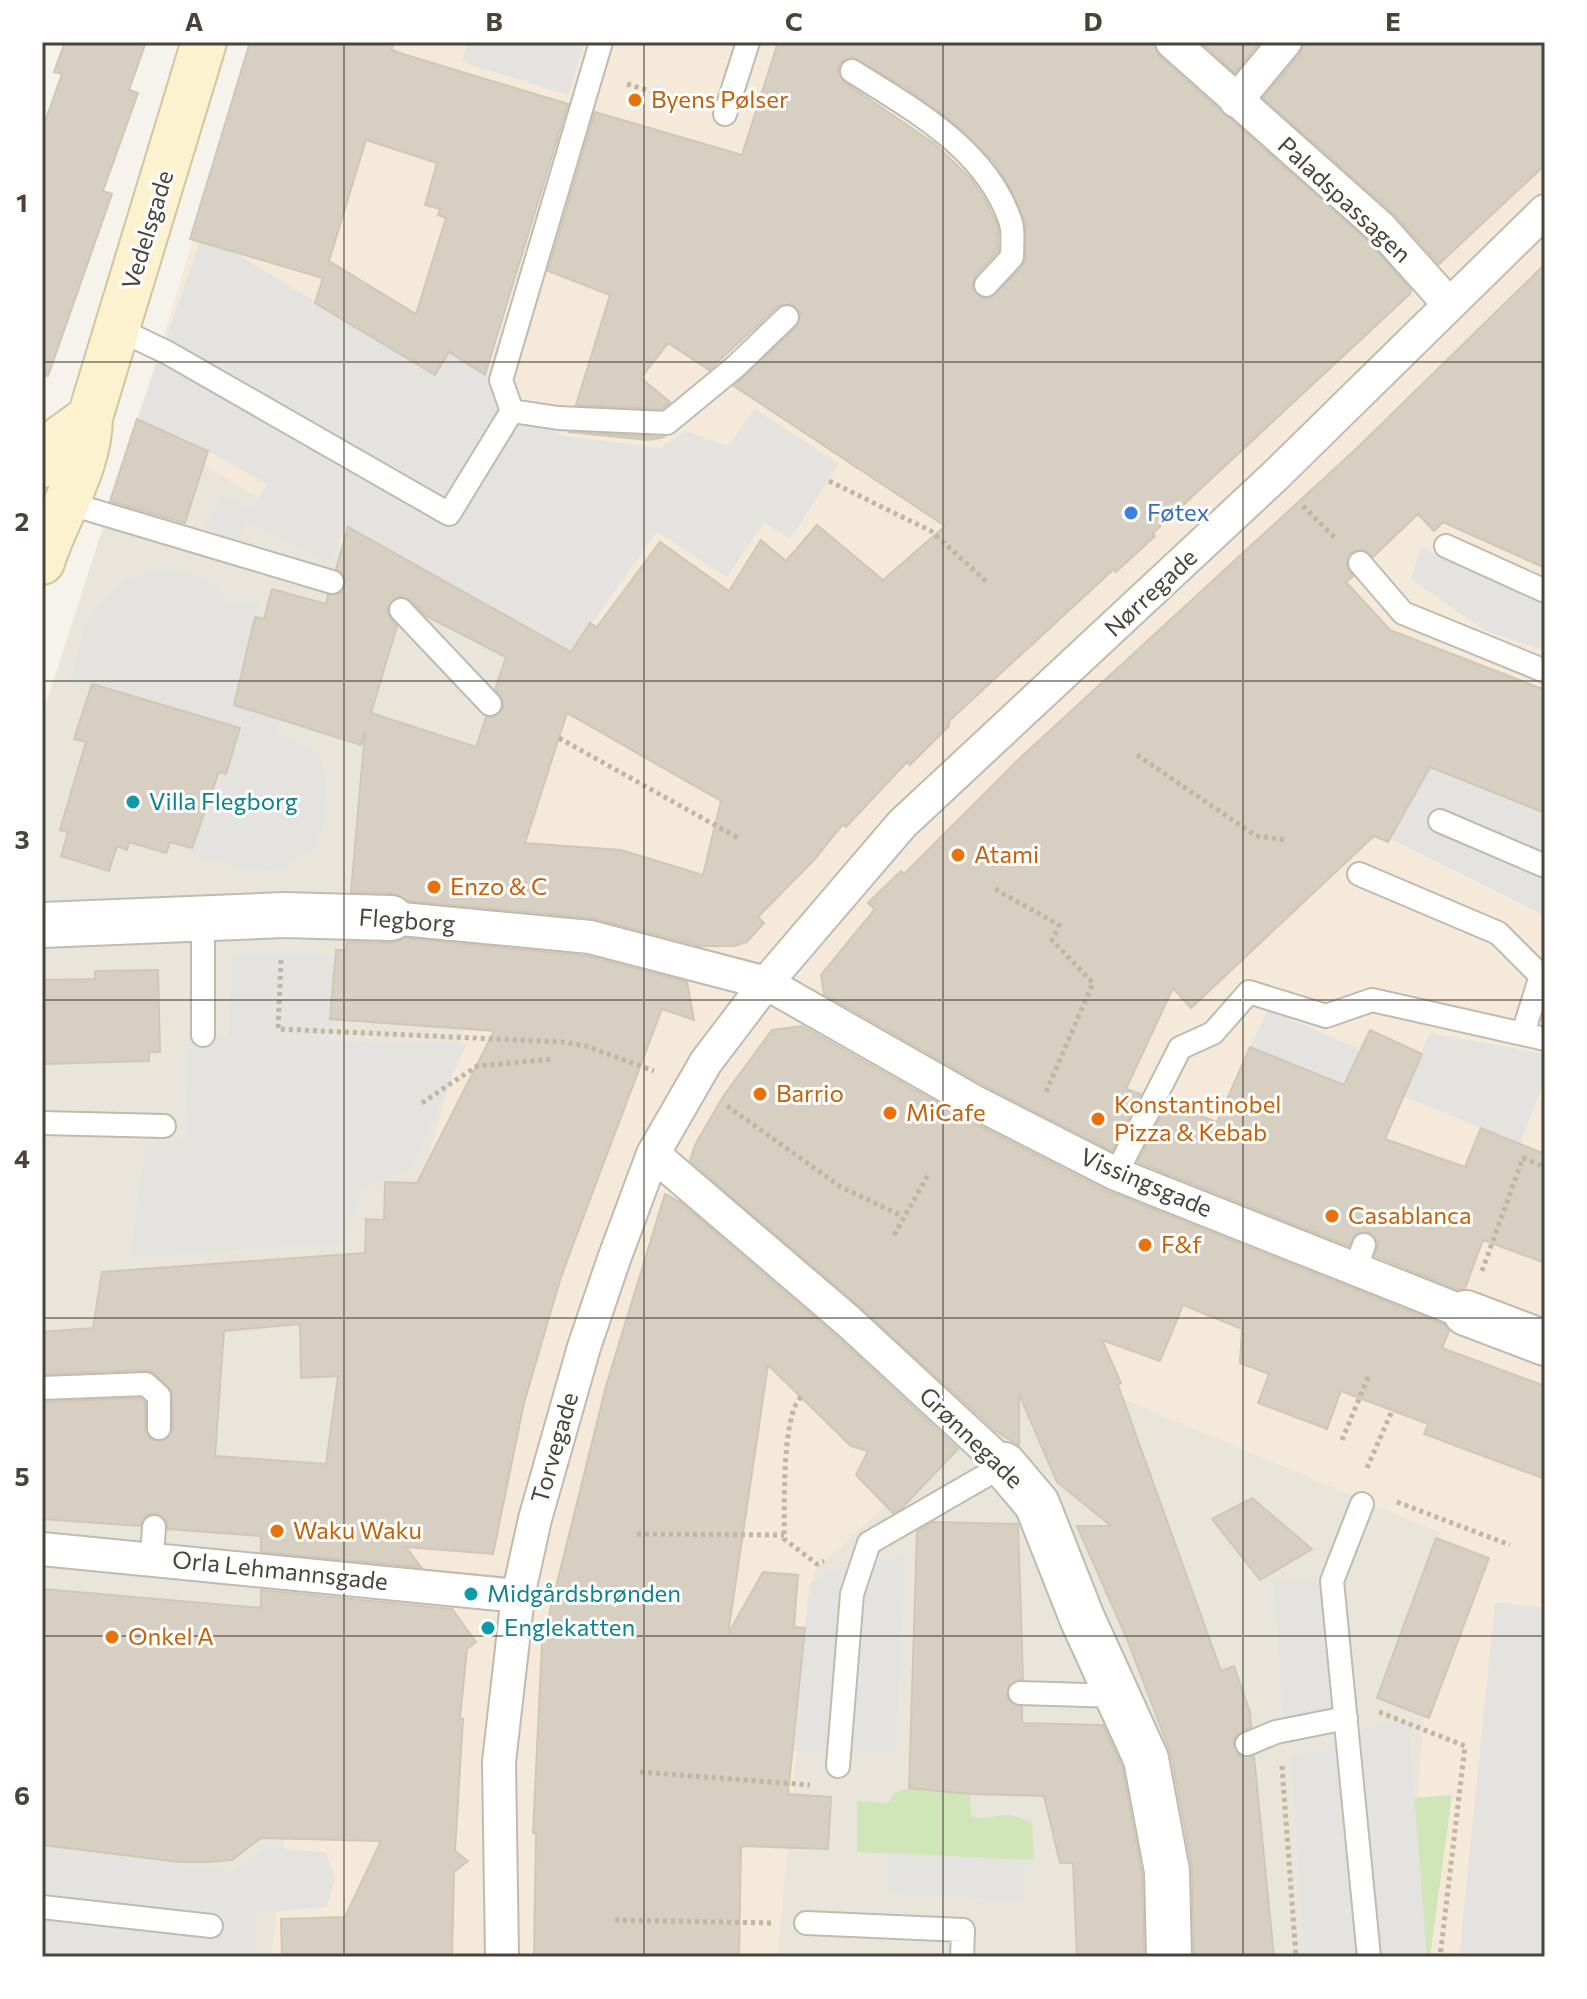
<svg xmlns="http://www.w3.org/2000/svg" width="1587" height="1999" viewBox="0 0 1587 1999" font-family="Commissioner,sans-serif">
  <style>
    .residential { fill: #e9e5db }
    .commercial { fill: #f5eada }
    .green { fill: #d1e6b8 }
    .parking { fill: #e4e3e0 }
    .building { fill: #d6cfc2; stroke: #d1c7b6; stroke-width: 2; fill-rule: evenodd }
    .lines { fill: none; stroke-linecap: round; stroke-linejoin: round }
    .service-casing { stroke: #c0bbaf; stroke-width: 26 }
    .pedestrian-casing { stroke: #c0bbaf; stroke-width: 36 }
    .minor-casing { stroke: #c0bbaf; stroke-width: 48 }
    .secondary-casing { stroke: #d2c69f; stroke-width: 48 }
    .path { stroke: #c1b6a1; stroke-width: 5; stroke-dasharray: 4 4; stroke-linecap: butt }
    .service { stroke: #fff; stroke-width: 22 }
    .pedestrian { stroke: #fff; stroke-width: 32 }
    .minor { stroke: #fff; stroke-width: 44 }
    .secondary { stroke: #fcf2d0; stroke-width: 44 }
    .grid { fill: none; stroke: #49443a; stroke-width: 2; stroke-opacity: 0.55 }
    .food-dot { fill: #e8710a; stroke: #fff; stroke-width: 3 }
    .shop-dot { fill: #3f7fe0; stroke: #fff; stroke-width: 3 }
    .culture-dot { fill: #0f9aa8; stroke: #fff; stroke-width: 3 }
    .labels { text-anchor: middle; stroke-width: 6; stroke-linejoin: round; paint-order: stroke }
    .food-label { font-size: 24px; fill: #c56008; stroke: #fff; text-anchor: start }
    .street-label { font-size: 24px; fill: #49443a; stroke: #fff }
    .shop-label { font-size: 24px; fill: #366cbe; stroke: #fff; text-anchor: start }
    .culture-label { font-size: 24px; fill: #0d838f; stroke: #fff; text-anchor: start }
    .neatline { fill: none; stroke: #49443a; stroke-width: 3 }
    .grid-label { font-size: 26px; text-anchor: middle; font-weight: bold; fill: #49443a }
  </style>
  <rect width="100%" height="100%" fill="#f5f3ec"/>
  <path class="residential" d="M136,426l427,247 -251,909 -40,375h-230v-1241z
    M1041,1364l401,169 -39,424h-626l37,-387z"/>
  <path class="commercial" d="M253,42h1292v1915h-142l38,-424 -400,-169 -227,206 -37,387h-505l40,-375 251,-909 -427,-247z"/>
  <path class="green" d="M909,1788l61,6 1,22c28,7 28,-10 61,7l2,37 -177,-8v-51l31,2 8,-11z
    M1452,1795l-22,162h-4l-12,-159z"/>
  <path class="parking" d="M468,42h117l-17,53 -106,-33z
    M200,242l34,10 201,123 14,-23 36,23 74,60 102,13 24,-17 43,15 27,-37 84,55 -49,75 -26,-17 -37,55 -70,-45 -86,120 -223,-124 -22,35 -78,-41 -13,20 -30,-15 18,-32 29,15 15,-26 -81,-45 -49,-20z
    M1421,547l124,59v45l-61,-21 -73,-51z
    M161,569l33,6 20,10 16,18h29l-17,70 38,45 -3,13 33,16 10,10 6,23 -3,46 -11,25 -36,20 -42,-5 -45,-11 50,-120 -168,-53 14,-57 17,-24 24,-21z
    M1430,767l115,46v103l-155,-78z
    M232,954l103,2 -5,85 136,4 -56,125 -46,17 -23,55 -210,16 15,-117h39l4,-106 40,1z
    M1268,1009l93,41 -17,35 -94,-38z
    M1430,1033l115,21v25l-25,65 -117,-48z
    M905,1557l-10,197 -104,-3 19,-168 29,-15z
    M1274,1581h58l13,128 -62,9z
    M1495,1602l50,6v349h-86z
    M1408,1722l19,235h-122l-14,-203 38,-2 41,-25z
    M264,1847l62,5 9,26 -8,29 -72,7 2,43 -215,-3v-106l192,23z
    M887,1853l138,7v40l-138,-6z"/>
  <path class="building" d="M65,42h81l-17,48 9,3 -35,98 9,3 -64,182 -6,-1v-245l20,-56 -8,-2z
    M250,42h143l-1,8 11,4 165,50 -83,271 -36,-23 -14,23 -120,-72 8,-25 -133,-39zM366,140l71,23 -12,42 15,4 -2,6 8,3 -30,96 -87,-53z
    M778,42h376l5,14 208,184 44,50 -1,4 -257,239 2,3 -39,36 -2,-3 -165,152v5l-39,39 -3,-3 -61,65 -3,-3 -29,36 -56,57 6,6 -17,19 -13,4h-33l-109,-28 -184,-17 -16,-8 -41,-1 14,-161 -4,14 -127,-40 21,-88 9,2 8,-30 54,15 2,-9 13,-2 5,-13 -10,-11 12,-42 223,125 19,-29 7,4 63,-85 69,49 32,-51 25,21 31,-36 66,55 62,-54 -211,-140 63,-60 4,-12 -9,-10 -15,3 -68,63 -41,-27 -27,35 29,24 -8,7 -86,-4 34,-110 -62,-24 47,-159 147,43zM852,57l54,31 47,34 41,40 16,25 15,34 1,36 -4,10 -31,31h-9l-10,-10 3,-12 23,-25v-24l-12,-26 -14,-21 -37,-36 -91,-62 -6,-12 3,-7zM399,596l12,4 15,16 80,41 -11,32 8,11v9l-9,8h-8l-10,30 -105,-34 26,-87 -9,-12 -1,-7zM567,713l154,88 -18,74 -82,-25 -96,-7z
    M1201,42h59l-25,31z
    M1304,42h241v123l-106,99 -46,-51 -130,-115 37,-44z
    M1545,264v304l-102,-46 -9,9 -16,-17 -45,43 -9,-7 -14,3 -4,12 7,11 -7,6 44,48 155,60v123l-115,-46 -42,75 -14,-6 -183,172 -18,-20 -47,101 15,5 -29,57 -130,-67 -158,-90 -3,-19 54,-66 -7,-6 33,-32 3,3 115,-115 338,-311z
    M137,419l71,32 -23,72 -75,-22z
    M568,432l97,5 -17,3z
    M92,684l148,44 -14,46 -7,-2 -27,76 -22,-6 -4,11 -37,-11 -2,8 -10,-4 -8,25 -48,-15 7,-24 -8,-2 26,-88 -12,-3z
    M405,938l182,18 100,26 7,38 -32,-11 -58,153 -43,115 -37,126 -31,151 -87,-7 15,20 -160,-15v-16l-93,-7 -2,-9 -10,-7 -9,2 -7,11 -98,-7v-117l99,-4 4,4v27l6,11h14l8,-11 -1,-38 -18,-18 -9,-3 -103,4v-42l51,-4 9,-56 263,-19 1,-34 18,1 1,-38 32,1 77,-152 -164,-12 6,-69h10l1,-8 43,1zM300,1324l1,54 37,-2 -12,88 -111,-8 9,-125z
    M158,970l2,82h-11v9l-107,3v-84l53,-1v-8z
    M802,1026l162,92 143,73 338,134 4,6 -7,17 103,38v93l-121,-45 4,-10 -87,-33 -14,38 -69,-26 11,-29 -29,-11 2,-34 -59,-24 -23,56 -58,-21 19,43 -3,2 103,286 13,-5 16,46 1,15 -15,8 -3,8 6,13h15l20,201h-80l-2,-91 -21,-112 -44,-115 -50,-113h34l-54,-44 -38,-88v52l-23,-15 -137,-125 -169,-145 5,-16 29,-50 48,-65z
    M1370,1030l52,24 -37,85 80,28 16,-39 64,26v109l-62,-23 -18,48 -6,2 -84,-34 3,-14 -9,-10 -13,2 -7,12 -211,-84 29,-58 50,18 33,-75 94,38z
    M665,1194l15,8 154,132 124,115 -55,58 -10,6 -37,-38 12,-24 -17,-5 -83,-81 -40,269 35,-62 35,3 -4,52 11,1 -17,166 43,3 -3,52 -87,-3 -2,111h-205l2,-124h-3l9,-190 64,-257z
    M1252,1498l60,51 -52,31 -48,-61z
    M933,1522l85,2 5,155 -14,6 -2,14 15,8v16l81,2 19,42 20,107 2,83h-67l-4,-94h-13l-16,-67 -74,-2 -61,-6 8,-256z
    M1436,1538l53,20 -60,160 -52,-20z
    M42,1589l219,19v-18l191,19 24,33 -9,7 -7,69 3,1 -8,132 13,10 -14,11 -2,85h-170l-1,-38 64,-2 36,-76 -120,-3 -29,22 -23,2h-30l-137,-17z"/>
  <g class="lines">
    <g class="service-casing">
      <path id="service" d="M852,71c60,38 133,77 158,149 4,10 2,25 2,37l-26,28
        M725,114l23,-72
        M118,329l50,24 281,161 63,-103 46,7 109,5 68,-56 52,-50
        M512,411l-11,-31 100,-338
        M64,502l268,80
        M1446,546l99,45
        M1360,563l43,50 142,58
        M401,610l89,94
        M1440,821l105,45
        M1359,874l139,59 43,43 -18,57
        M203,1035v-116
        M42,1123l122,3
        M1116,1174l64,-126 33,-15 36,-41 77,24 46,-16 173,39
        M1355,1270l9,-25
        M42,1388l104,-4 13,12v32
        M1362,1504l-30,77 37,376
        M152,1558l2,-31
        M1020,1693l98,3
        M1247,1744l29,-12 70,-14
        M838,1766l14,-172 17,-51 135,-78
        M42,1907l169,19
        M806,1923l157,7 -1,27"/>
    </g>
    <g class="pedestrian-casing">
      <path id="pedestrian" d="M1172,42l208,185 68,76
        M1236,101l49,-59
        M391,918l199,19 176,46 207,118 143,73 350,139
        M653,1154l194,166 157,145
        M42,1549l476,47
        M502,1957l-3,-195 19,-166 17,-77 49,-172 30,-88 39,-105 53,-92 60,-79 136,-159 372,-347 271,-266"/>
    </g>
    <g class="minor-casing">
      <path id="minor" d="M42,925l242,-10 107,3
        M1466,1313l79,30
        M1004,1465l33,39 45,114 64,141 21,112 2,86"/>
    </g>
    <g class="secondary-casing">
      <path id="secondary" d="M42,465l15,-24 33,-24
        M42,562c15,-48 48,-94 48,-145l114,-375"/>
    </g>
    <path class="path" d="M627,84l66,20
      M829,481l102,50 56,51
      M1303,506l33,33
      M559,738l179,100
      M1137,755l119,81 30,4
      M995,889l64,36 -7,15 41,43 -47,109
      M281,960l-3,69 284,13 24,4 68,25
      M422,1103l55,-37 77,-7
      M727,1106l114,81 61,29
      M894,1235l35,-62
      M1482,1271l41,-113 22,9
      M801,1397c-20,20 -16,112 -17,142l33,25 7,-3
      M1342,1440l27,-65
      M1367,1468l25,-57
      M1397,1502l113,43
      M637,1534l147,1
      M1379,1712l86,34 -25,211
      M1282,1766l14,191
      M640,1772l170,13
      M615,1920l158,3"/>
    <use href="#service" class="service"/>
    <use href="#pedestrian" class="pedestrian"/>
    <use href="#minor" class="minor"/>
    <use href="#secondary" class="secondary"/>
  </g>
  <path class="grid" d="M344,42v1915M644,42v1915M943,42v1915M1243,42v1915M42,362h1503M42,681h1503M42,1000h1503M42,1318h1503M42,1636h1503"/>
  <g class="food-dot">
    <circle cx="635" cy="100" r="8"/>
    <circle cx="958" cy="855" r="8"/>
    <circle cx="434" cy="887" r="8"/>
    <circle cx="760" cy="1094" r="8"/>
    <circle cx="890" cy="1113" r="8"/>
    <circle cx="1098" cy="1119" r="8"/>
    <circle cx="1332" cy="1216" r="8"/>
    <circle cx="1145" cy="1245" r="8"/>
    <circle cx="277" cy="1531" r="8"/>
    <circle cx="112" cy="1637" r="8"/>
  </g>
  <circle class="shop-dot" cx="1131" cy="513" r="8"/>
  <g class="culture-dot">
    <circle cx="133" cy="802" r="8"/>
    <circle cx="471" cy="1594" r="8"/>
    <circle cx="488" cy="1628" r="8"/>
  </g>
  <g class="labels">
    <g class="food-label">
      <text x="651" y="108">Byens Pølser</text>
      <text x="974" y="863">Atami</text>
      <text x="450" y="895">Enzo &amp; C</text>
      <text x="776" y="1102">Barrio</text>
      <text x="1114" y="1113">Konstantinobel<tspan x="1114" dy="28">Pizza &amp; Kebab</tspan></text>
      <text x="906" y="1121">MiCafe</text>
      <text x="1348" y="1224">Casablanca</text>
      <text x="1161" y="1253">F&amp;f</text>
      <text x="293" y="1539">Waku Waku</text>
      <text x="128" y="1645">Onkel A</text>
    </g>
    <g class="street-label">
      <text transform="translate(1344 200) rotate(43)" y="8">Paladspassagen</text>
      <text transform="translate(148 230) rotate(-73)" y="8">Vedelsgade</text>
      <text transform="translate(1151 593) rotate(-43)" y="8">Nørregade</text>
      <text transform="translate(407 921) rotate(4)" y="8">Flegborg</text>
      <text transform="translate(1146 1183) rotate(23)" y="8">Vissingsgade</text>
      <text transform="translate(971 1438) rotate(44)" y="8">Grønnegade</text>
      <text transform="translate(555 1448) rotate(-74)" y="8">Torvegade</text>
      <text transform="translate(280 1571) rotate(6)" y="8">Orla Lehmannsgade</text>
    </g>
    <g class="shop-label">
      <text x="1147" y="521">Føtex</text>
    </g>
    <g class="culture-label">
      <text x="149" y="810">Villa Flegborg</text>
      <text x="487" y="1602">Midgårdsbrønden</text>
      <text x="504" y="1636">Englekatten</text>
    </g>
  </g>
  <rect width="1587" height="1999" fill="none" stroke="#ffffff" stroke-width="88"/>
  <rect x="44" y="44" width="1499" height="1911" class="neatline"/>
  <g class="grid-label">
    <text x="194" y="31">A</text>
    <text x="494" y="31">B</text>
    <text x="794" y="31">C</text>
    <text x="1093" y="31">D</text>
    <text x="1393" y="31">E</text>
    <text x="22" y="212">1</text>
    <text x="22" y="531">2</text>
    <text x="22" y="849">3</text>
    <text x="22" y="1168">4</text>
    <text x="22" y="1486">5</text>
    <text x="22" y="1805">6</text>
  </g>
</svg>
